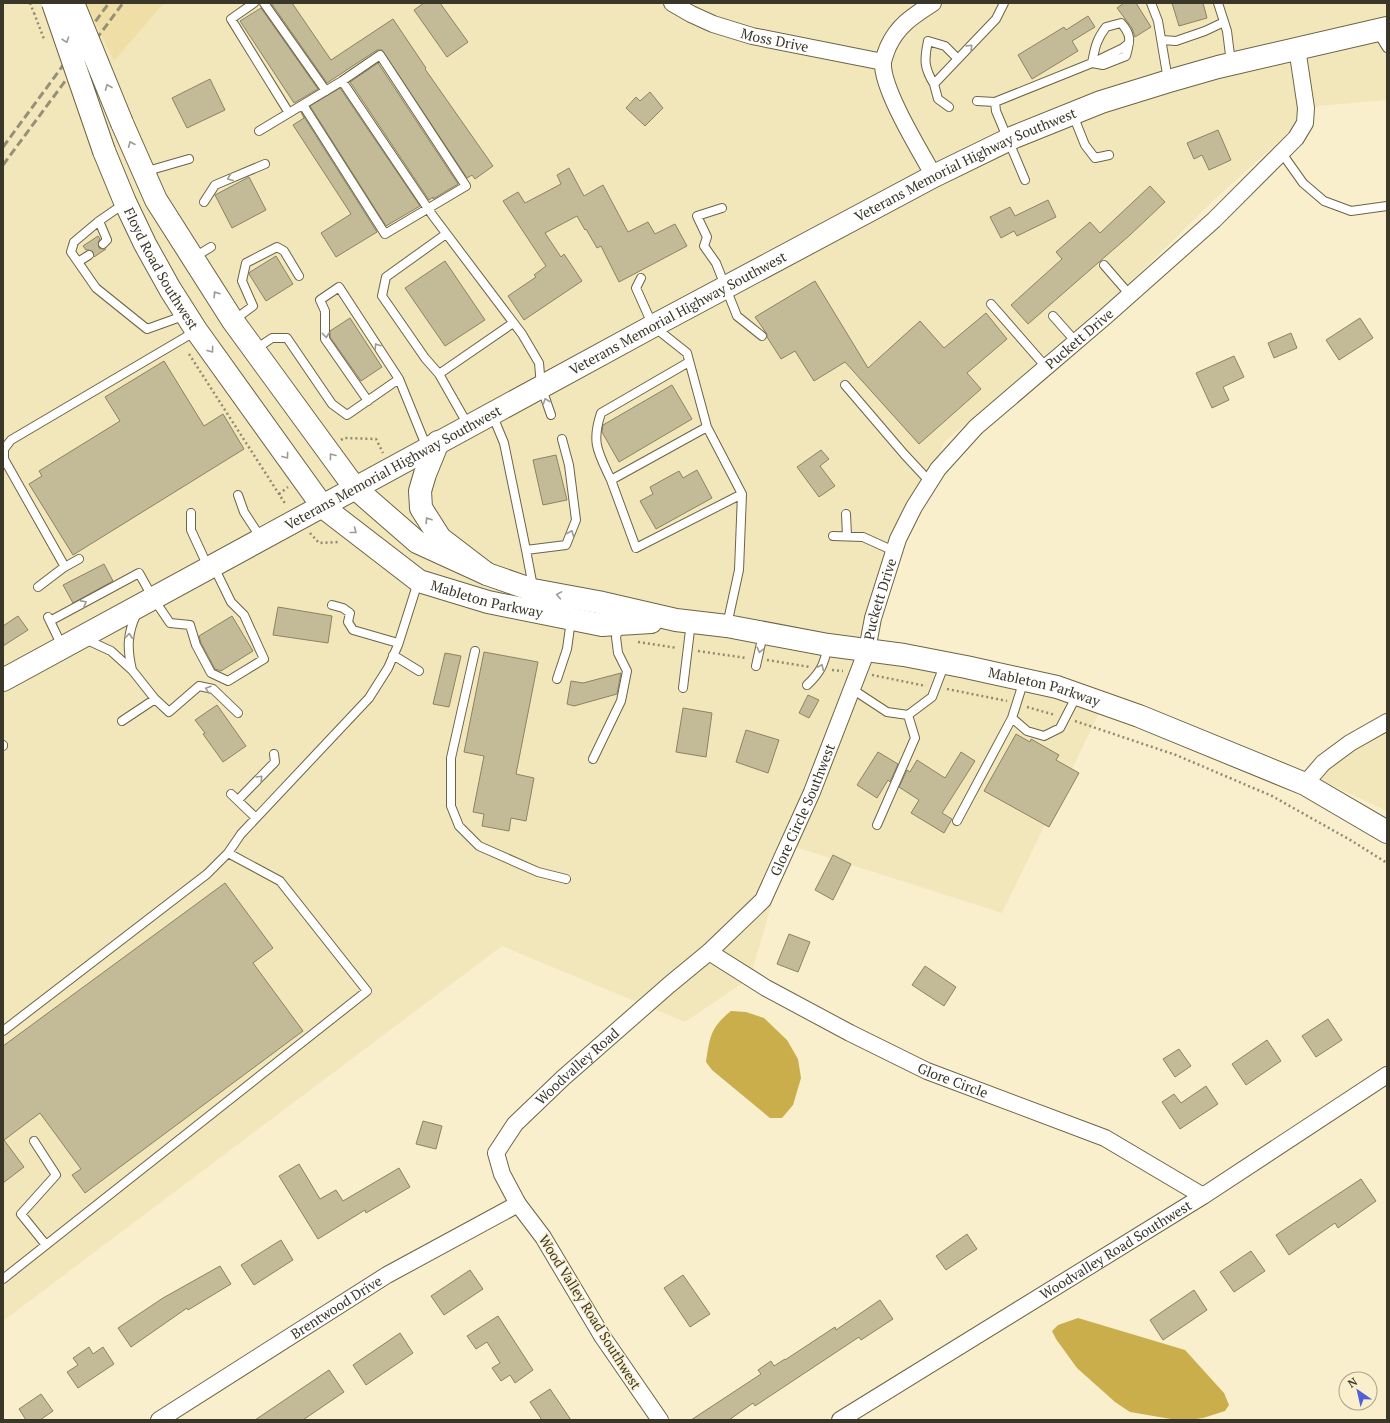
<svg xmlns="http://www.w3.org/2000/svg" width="1390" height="1423" viewBox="0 0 1390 1423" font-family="'PT Serif',serif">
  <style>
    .built { fill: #f2e6bb }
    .green { fill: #efdea5 }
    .water { fill: #c9ae4b }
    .building { fill: #c3ba98; stroke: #8c8363 }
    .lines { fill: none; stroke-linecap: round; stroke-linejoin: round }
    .lane-casing { stroke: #6d6445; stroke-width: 10 }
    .street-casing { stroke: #6d6445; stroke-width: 18 }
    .secondary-casing { stroke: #6d6445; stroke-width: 24 }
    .primary-casing { stroke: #6d6445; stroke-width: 24 }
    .path { stroke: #918a73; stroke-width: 2.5; stroke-dasharray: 2 3; stroke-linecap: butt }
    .lane { stroke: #fff; stroke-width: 8 }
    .street { stroke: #fff; stroke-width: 16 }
    .secondary { stroke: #fff; stroke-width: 22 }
    .primary { stroke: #fff; stroke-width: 22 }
    .rail { stroke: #979078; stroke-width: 3; stroke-dasharray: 8 4; stroke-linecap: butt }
    .secondary-bridge-casing { stroke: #6d6445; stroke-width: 24; stroke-linecap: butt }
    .path-bridge { stroke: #918a73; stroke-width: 2.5; stroke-dasharray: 2 3; stroke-linecap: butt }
    .secondary-bridge { stroke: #fff; stroke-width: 22 }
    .oneway { stroke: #9c9a94 }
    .labels { text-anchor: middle; stroke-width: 3; stroke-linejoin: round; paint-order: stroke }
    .street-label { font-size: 14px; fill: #3a3628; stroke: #f9efcc }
  </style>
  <rect width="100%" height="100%" fill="#f9efcc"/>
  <path class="built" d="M3,3h82l29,58 50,-58h1223v97l-69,6 -103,93 -120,118 -152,126 -6,28 -82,175 250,55 -103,212 -213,-68 -39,133 -65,44 -183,-76 -499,375z
    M1387,732v79l-77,-36h1z"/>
  <path class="green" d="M85,3h79l-50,58z"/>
  <path class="water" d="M731,1011l15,1 18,6 23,22 11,19 3,19 -8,27 -11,13h-12l-58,-48 -6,-8c4,-25 4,-34 25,-51z
    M1078,1318l107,32 39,43 5,12 -4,6 -22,7 -14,2h-12l-47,-8 -15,-10 -38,-34 -21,-29 -4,-8 6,-6z"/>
  <path class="building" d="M271,3h21l39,57 62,-41 33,49 -1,1 68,97 -18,13 -3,-4 -5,3 -85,-128h-5l-50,33z
    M424,3h16l28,39 -21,15 -33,-47z
    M1124,3h12l15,24 -16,10 -3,-9 -15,-20z
    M1172,3h31l4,15 -28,8z
    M261,8l57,81 -24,14 -54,-82z
    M1088,16l7,11 -23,14 6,10 -46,28 -14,-24 46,-28 2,3z
    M378,63l80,121 -25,15v-2l-4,3 -79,-118z
    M210,79l15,31 -38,18 -15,-30z
    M340,88l80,118 -34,20 -76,-120z
    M650,92l13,16 -18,18 -19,-18 10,-11 4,4z
    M301,112l76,120 -41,25 -15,-24 30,-19 -58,-89 11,-7z
    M1218,130l13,30 -22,10 -7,-15 -8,4 -7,-16z
    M569,168l15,28 19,-11 25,47 20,-10 7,12 20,-10 12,22 -68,36 -18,-36 -4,2 -11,-19 -1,1 -8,-14 -32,17 16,24 3,-3 18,27 -58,39 -16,-24 28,-19 -2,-2 12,-9 -43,-65 15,-9 7,11 36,-19 -4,-9z
    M249,177l17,33 -34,18 -17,-33z
    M1150,186l15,16 -35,33 -102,89 -17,-19 51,-46 -6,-7 34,-30 10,11z
    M1048,200l8,17 -39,19 -3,-5 -13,7 -11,-21 20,-10 5,9z
    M98,236l2,3 -2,4 1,5 3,1h4l-12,8 -1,-5 -4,-2h-3l-3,-4z
    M276,256l17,28 -27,17 -17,-27 1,-2z
    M445,261l40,59 -40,26 -40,-58z
    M815,281l53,87 52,-47 24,27 42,-35 21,26 -40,34 14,16 -62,55 -74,-82 -31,19 -19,-30 -14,8 -14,-22v-3l-12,-17z
    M350,318l32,49 -21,14 -31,-44v-6z
    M1360,318l13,20 -34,22 -13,-20z
    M1291,333l6,15 -23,10 -6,-15z
    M1234,356l10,21 -21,10 6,13 -17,8 -16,-35z
    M164,361l40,65 19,-12 21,35 -171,106 -44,-71 13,-8 -3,-5 81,-50 -15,-24z
    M672,385l20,34 -73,43 -17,-30 1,-7z
    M821,450l8,9 -9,7 15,20 -16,11 -22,-30z
    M556,455l11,45 -24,5 -10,-45z
    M697,470l15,28 -56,31 -16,-28 13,-7 -3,-7 29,-16 4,7z
    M104,564l9,17 -40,22 -10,-18z
    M278,607l54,9 -4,27 -55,-8z
    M18,616l10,14 -25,16v-20z
    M232,616l21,35 -32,20 -6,-2 -14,-26 -2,-7z
    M484,652l54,10 -22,112 18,4 -8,43 -15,-3 -2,13 -27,-5 2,-12 -11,-2 11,-56 -20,-4z
    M445,653l16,3 -12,51 -16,-3z
    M621,673l-4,21 -43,12 -7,-2 4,-23 12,2z
    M808,695l11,5 -10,18 -10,-5z
    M217,705l29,41 -23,16 -20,-28 2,-1 -10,-13z
    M683,708l29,5 -6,44 -30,-5z
    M746,730l33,10 -11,33 -32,-11z
    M1016,734l14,8 1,-3 28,16 -3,5 23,13 -30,54 -65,-36z
    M878,752l20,12 -8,18 -2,-2 -11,18 -20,-13z
    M961,752l14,9 -33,52 10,6 -8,14 -33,-20 8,-13 -20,-13 8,-17 3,2 7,-12 28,18z
    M833,855l18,9 -18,36 -18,-10z
    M225,883l48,65 -20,15 50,68 -218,162 -13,-18 9,-6 -41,-56 -36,27 20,27 -21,16v-137z
    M789,934l21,8 -12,30 -21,-8z
    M925,966l31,21 -12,19 -32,-21z
    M1328,1019l14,21 -26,17 -14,-21z
    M1267,1040l14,21 -35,24 -14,-21z
    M1179,1049l12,17 -16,11 -12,-18z
    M1206,1086l12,18 -38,25 -18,-27 12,-8 7,9z
    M423,1121l19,5 -6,23 -20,-5z
    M299,1164l21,35 16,-9 7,11 56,-33 11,19 -44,26 -1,-3 -47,29 -39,-63z
    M1361,1179l15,22 -38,27 -3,-5 -46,32 -13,-20z
    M967,1234l10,15 -31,21 -10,-14z
    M281,1240l12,20 -39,25 -13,-20z
    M1251,1251l14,20 -31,21 -14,-20z
    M220,1266l11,18 -43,26 -1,-2 -56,39 -13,-19 45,-30z
    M470,1270l13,19 -39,26 -13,-19z
    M683,1275l27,39 -20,13 -26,-39z
    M1194,1290l13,20 -44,30 -13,-20z
    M880,1300l13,19 -32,21 -2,-3 -104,69 -2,-3 -24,17h-38l70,-46 -3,-4 13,-9 3,5 11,-7v1l50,-33 1,3z
    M498,1316l35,54 -18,13 -5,-8 -9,6 -9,-13 8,-5 -13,-21 -11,7 -9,-13z
    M400,1333l13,20 -47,32 -13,-20z
    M89,1347l4,7 10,-7 11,17 -36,24 -11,-16 11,-7 -5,-7z
    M329,1370l15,22 -41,28h-48z
    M550,1389l21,31h-29l-12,-18z
    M41,1394l12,17 -13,9h-14l-7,-11z"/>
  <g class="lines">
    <g class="lane-casing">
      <path id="lane" d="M254,3l-23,16 58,94
        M264,3l62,88
        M1151,3l7,18 10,59
        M1218,3l9,28 4,32
        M1121,23c11,12 9,18 5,33l-23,9 -11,-2c3,-15 4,-23 14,-36z
        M1377,32l10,16
        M1162,40l14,1 29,-10 19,-9
        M934,84c-10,-16 -10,-24 -6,-43l17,5 13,13
        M977,101l18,1 97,-39 31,-15 6,-5
        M995,102l1,9 29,69
        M303,105l82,129 81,-48 -86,-131 -38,26
        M949,107l-11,-8 -4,-15 62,-65 8,-16
        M1073,115l12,30 10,13 14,-3
        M259,131l83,-50 91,135 89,118 17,29 2,23 10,29
        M1281,152l22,31 21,18 27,10 36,-5
        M144,172l45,-13
        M204,202l11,-17 50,-21
        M125,203l-26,18 -25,21 -3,10 25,36 51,41 39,-14
        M722,208l-25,8 10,21 -3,9 12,17 21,53 25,20
        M99,221l8,19 -4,4
        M446,234l-60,43 -4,19 43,62 14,16 29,51
        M193,258l18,-11
        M78,262l11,-7
        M1104,265l26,30
        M641,278l-5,10 17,38 34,27 20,74
        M991,304l55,63
        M1053,316l23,26
        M234,320l19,-14 -11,-25 4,-18 31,-16 7,4 15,25
        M256,349l16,-11h15l45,66 15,11 52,-36 28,69
        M439,374l74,-51
        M845,385l59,69 26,28
        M368,401l-43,-62v-28l-5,-11 19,-13 60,92
        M492,414l12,29 22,107 7,37
        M611,480c-13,-28 -20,-37 -10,-67l88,-51
        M238,495l6,17 17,26
        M191,513v17l17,37
        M846,514l1,22
        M833,536l30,1 31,14
        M526,550l40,-5 10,-25 -7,-55 -7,-26
        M65,567l-61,-108v-10l7,-9 185,-109
        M38,587l25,-19 16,-9
        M332,605l11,3 7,5 -2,9 5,8 45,13
        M48,617l14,29
        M50,621l89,-48 14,25 17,25 20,2 6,20 15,28 17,8 36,-22 -20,-44 -13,-13 -18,-37
        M727,625l12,-55 3,-76 -35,-67 -96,53 25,68 106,-54
        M85,639l26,12 21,19 23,29 14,13 30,-26 14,3 25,24
        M475,651l-24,107v48l8,20 20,20 59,26 28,7
        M393,655l26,16
        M756,666l7,-32
        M132,670c-5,-21 -5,-37 5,-57
        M557,679l10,-30 4,-29
        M1024,680l-12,38 15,13 17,5 16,-8 17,-33
        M807,685c14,-13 17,-21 21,-39
        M683,688l8,-66
        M852,689l35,23 21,3 24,-18 13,-34
        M122,721l33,-22
        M3,745v1
        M593,759l28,-58 6,-30 -9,-18 -2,-16 4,-12
        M231,794l25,24
        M238,800l37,-38 -1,-8
        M957,821l55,-103
        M877,825l38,-87 -7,-23
        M3,1031l204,-157 21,-21 13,-19 128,-136 19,-30 10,-23 20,-63
        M34,1141l22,34 -35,39 25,31
        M3,1279l364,-288 -87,-110 -52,-28"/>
    </g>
    <g class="street-casing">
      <g id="street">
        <path id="s1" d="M672,3l19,11 22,10 39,12 131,26"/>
        <path d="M933,3c-20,13 -35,22 -45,44 -2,5 -4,10 -5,15 -2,26 37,89 51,114"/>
        <path d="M1305,784l18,-21 27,-20 37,-21"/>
        <path id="s2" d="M709,952l57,36 84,45 77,38 178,67 98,58"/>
        <path id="s3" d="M159,1420l228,-145 131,-71"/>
        <path id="s4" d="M660,1420l-58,-84 -59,-99 -25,-33 -16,-30 -6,-21 19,-29 48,-46 106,-93 40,-33 54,-52 49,-108 55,-142 6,-32 25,-79 16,-32 24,-38 38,-42 130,-111 108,-96 82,-82 9,-15 1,-15 -9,-60"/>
        <path id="s5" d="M840,1420l363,-224 184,-121"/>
      </g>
    </g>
    <g class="secondary-casing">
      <g id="secondary">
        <path id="s6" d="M122,123l34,77 77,121 122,167 62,54 70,32 46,16 65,12 78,18 51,6 101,19 76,10 62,12 91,20 82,29 166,68 82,48"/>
        <path id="s7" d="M104,151l21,51 20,42 25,45 26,41 127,177 96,74 69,21 114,23 49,-3"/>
      </g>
    </g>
    <g class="primary-casing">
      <g id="primary">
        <path d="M438,442l-13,32 -5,17 1,17 19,30 47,36"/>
        <path id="s8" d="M3,680l650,-354 281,-150 80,-39 87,-35 68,-21 49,-14 169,-39"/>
      </g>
    </g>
    <path class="path" d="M30,3l4,10
      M189,354l97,151
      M341,440l3,-2 32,1 7,14
      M279,494l9,-7
      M310,533l9,10 19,-1
      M638,642l39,6
      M698,651l48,7
      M767,660l43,7
      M832,670l11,1
      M872,675l54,11
      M947,689l60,12
      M1027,707l28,8
      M1075,721l101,34 96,41 80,45 35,22"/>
    <use href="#lane" class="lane"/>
    <use href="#street" class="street"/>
    <use href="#secondary" class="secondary"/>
    <use href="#primary" class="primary"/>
    <path class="rail" d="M3,147l106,-144
      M3,165l120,-162"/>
    <g class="secondary-bridge-casing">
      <path id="secondary-bridge" d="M53,3l51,148
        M73,3l49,120"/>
    </g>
    <path class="path-bridge" d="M34,13l10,26"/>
    <use href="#secondary-bridge" class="secondary-bridge"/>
  </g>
  <defs><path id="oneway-chevron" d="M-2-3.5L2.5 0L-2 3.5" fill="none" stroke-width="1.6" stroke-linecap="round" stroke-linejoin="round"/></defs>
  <g class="oneway">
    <use href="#oneway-chevron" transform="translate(66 40) rotate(71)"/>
    <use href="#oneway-chevron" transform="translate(970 47) rotate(-46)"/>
    <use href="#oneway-chevron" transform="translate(108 87) rotate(-112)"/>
    <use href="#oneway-chevron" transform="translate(131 144) rotate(-113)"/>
    <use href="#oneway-chevron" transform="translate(230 178) rotate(157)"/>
    <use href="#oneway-chevron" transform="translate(216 294) rotate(-123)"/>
    <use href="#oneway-chevron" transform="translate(326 335) rotate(84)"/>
    <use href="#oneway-chevron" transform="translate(377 346) rotate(-123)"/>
    <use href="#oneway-chevron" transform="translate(211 350) rotate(54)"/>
    <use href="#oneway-chevron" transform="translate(546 401) rotate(-109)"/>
    <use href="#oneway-chevron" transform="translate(286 456) rotate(54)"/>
    <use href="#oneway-chevron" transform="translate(332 456) rotate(-127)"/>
    <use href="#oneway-chevron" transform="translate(428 520) rotate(-122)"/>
    <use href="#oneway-chevron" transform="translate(354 531) rotate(38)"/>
    <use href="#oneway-chevron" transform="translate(571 533) rotate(-68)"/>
    <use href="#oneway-chevron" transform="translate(559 595) rotate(-170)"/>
    <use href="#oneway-chevron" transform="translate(84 603) rotate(-29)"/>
    <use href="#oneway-chevron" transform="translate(129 636) rotate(-85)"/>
    <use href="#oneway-chevron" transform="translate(760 650) rotate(104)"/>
    <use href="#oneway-chevron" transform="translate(821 667) rotate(-65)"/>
    <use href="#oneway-chevron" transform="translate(208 689) rotate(-161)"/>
    <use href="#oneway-chevron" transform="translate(260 778) rotate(-46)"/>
  </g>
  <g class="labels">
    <g class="street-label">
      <text dy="5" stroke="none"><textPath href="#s1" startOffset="110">Moss Drive</textPath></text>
      <text dy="5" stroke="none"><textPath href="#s8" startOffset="1092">Veterans Memorial Highway Southwest</textPath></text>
      <text dy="5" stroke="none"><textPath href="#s7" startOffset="131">Floyd Road Southwest</textPath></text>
      <text dy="5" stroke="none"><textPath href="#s8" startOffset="768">Veterans Memorial Highway Southwest</textPath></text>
      <text dy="5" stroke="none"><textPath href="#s4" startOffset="1343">Puckett Drive</textPath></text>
      <text dy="5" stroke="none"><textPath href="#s8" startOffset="444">Veterans Memorial Highway Southwest</textPath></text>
      <text dy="5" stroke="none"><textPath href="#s7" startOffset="611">Mableton Parkway</textPath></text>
      <text dy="5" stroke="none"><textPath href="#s4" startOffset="1007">Puckett Drive</textPath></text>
      <text dy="5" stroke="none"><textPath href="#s6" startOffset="1163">Mableton Parkway</textPath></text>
      <text dy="5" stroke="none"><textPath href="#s4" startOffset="782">Glore Circle Southwest</textPath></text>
      <text dy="5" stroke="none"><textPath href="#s4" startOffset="434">Woodvalley Road</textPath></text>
      <text dy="5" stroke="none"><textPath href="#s2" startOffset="276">Glore Circle</textPath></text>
      <text dy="5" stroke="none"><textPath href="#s5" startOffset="324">Woodvalley Road Southwest</textPath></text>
      <text dy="5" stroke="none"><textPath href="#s3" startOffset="210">Brentwood Drive</textPath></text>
      <text transform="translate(590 1312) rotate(58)" y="5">Wood Valley Road Southwest</text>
    </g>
  </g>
  <rect width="1390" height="1423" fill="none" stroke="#3a3628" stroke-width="8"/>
  <g transform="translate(1358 1391) rotate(326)"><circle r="19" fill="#f9efcc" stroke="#ada58a"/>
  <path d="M0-3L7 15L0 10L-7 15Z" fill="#525fd6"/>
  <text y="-6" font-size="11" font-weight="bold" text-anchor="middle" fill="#3a3628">N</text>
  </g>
</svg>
